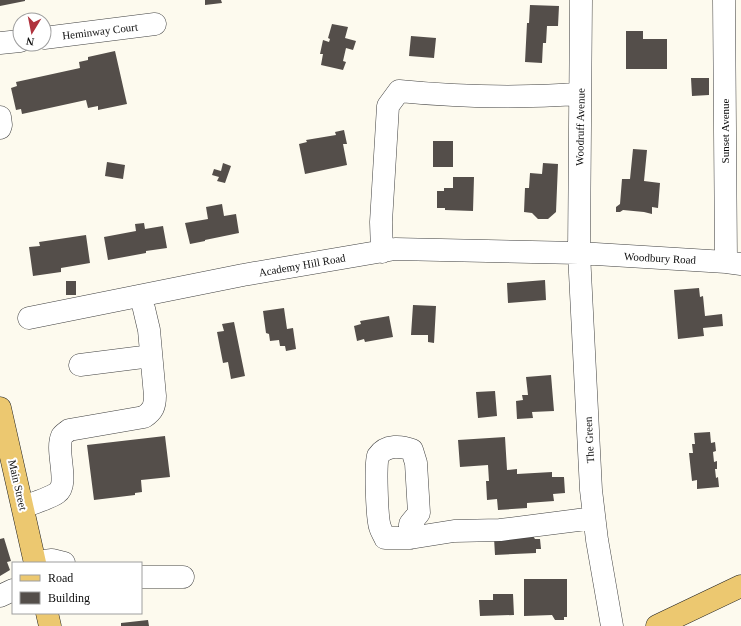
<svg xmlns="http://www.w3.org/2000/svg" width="741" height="626" viewBox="0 0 741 626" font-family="'Times New Roman',serif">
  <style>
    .building { fill: #544e4a }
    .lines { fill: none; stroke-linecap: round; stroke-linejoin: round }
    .minor-casing { stroke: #404040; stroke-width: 23 }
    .major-casing { stroke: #1e1e1e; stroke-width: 23 }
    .minor { stroke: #fff; stroke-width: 22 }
    .major { stroke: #ecc870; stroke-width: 22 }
    .labels { text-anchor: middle; stroke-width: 4; stroke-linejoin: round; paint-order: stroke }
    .street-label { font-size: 11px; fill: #0d0d0d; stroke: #fff }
  </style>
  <rect width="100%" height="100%" fill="#fdfaee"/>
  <path class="building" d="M0,0h25v1l-25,5z
    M205,0h16l1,3 -17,2z
    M530,5l29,1 -1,20h-11l-1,17h-3l-1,20 -17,-1 2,-39h2z
    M332,24l16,3 -3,11 11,3 -3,9 -7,-2 -3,13 3,1 -3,8 -22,-5 2,-11h-3l3,-14 6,2 1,-3 -2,-1z
    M626,31h17v8h24v30h-41z
    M411,36l25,2 -2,20 -25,-2z
    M115,51l12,53 -29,6v-4l-10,2 -2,-8 -64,14 -1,-5 -5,1 -5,-22 6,-2 -1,-4 64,-14 -1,-6 9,-2v-3z
    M691,78h18v17l-17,1z
    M344,130l3,14h-4l4,21 -42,9 -6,-30 8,-2 -1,-2 30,-5 -1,-3z
    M433,141h20v26h-20z
    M633,149l14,1 -3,31 16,2 -2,25 -6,-1v7l-8,-2 -21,-2 -3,2h-4v-5l4,-3 2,-25h8z
    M107,162l18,3 -2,14 -18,-3z
    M223,163l8,3 -6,17 -8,-2 2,-4 -7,-2 2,-6 7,2z
    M543,163l15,1 -2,48 -8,7h-10l-6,-6 -8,-1 1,-24h4l1,-15 12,1z
    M453,177h21l-1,34 -28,-1v-2h-8v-17h7v-3h9z
    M222,204l2,12 12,-2 3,19 -34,7v1l-15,3 -5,-21 23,-4 -2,-12z
    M144,223l1,6 18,-3 4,22 -21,3v2l-38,7 -4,-23 32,-6 -1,-7z
    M86,235l4,28 -29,5v4l-28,4 -4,-29 11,-1 -1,-4z
    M545,280l1,20 -38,3 -1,-20z
    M66,281h10v14h-10z
    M699,288l1,9 3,-1 2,20 17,-2 1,12 -20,2 1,8 -26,3 -4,-49z
    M413,305l23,1 -2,37 -6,-1v-7h-17z
    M284,308l3,21 6,-1 3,21 -10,2 -1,-5h-5l-1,-6 -9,1 -1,-7 -3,-1 -3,-22z
    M389,316l4,21 -28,5 -1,-3 -7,2 -3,-15 7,-2 -1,-3z
    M234,322l11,54 -14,3 -3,-17 -5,1 -6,-31 7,-1 -2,-7z
    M551,375l3,36 -22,1 1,6 -16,1 -1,-18 7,-1 -1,-5h6l-2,-18z
    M495,391l2,25 -19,2 -2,-26z
    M710,432l1,11 4,-1 1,9 -3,1 1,10 3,-1v8h-2l1,9 2,-1 1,10 -22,2v-9l-5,1 -3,-28h4l-1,-9h3l-1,-11z
    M165,436l5,41 -29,3 1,12 -7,1v2l-41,5 -7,-55z
    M505,437l2,33 10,-1v5l35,-2v5h12l1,16 -12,1 1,7 -27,2v5l-29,2 -1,-11 -10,1 -1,-19h3l-1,-16 -28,2 -2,-27z
    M533,536l2,3h5l1,10h-5v4l-41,2 -1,-17z
    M4,538l7,23 -4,1 3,8 -10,6v-37z
    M524,579h43v38h-3v3h-9l-3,-5 -28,1z
    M493,594h20l1,21 -34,1 -1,-16h14z
    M148,620l1,6h-28v-3z"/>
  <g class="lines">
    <g class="minor-casing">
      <path id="minor" d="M581,0l-2,253 12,237 6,50 15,86
        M724,0l2,262
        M44,38l111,-14
        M0,43l20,-2
        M0,117l1,8 -1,3
        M382,252l-1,-30 7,-116 11,-15c60,6 121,7 181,3
        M29,318l214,-43 152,-26 184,4 147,9 15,2
        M80,365l71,-9
        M23,507c8,-3 27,-9 34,-14 13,-9 -2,-42 5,-57 1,-2 5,-4 7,-6l75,-13c9,-6 11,-11 11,-21l-6,-66 -8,-34
        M410,538v-14l9,-11 -3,-50 -4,-13c-10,-4 -26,-6 -34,6 -3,6 -1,63 2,71 1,4 4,8 5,11h25l44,-7 46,-1 94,-12
        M35,562l17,-2 12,3
        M141,577h42
        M0,596l13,-6"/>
    </g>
    <g class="major-casing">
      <path id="major" d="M0,408l35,155
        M47,613l3,13
        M657,626l84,-40"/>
    </g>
    <use href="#minor" class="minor"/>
    <use href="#major" class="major"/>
  </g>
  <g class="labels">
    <g class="street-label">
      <text transform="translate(100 31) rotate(-7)" y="4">Heminway Court</text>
      <text transform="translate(580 127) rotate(-89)" y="4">Woodruff Avenue</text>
      <text transform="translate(725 131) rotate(-90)" y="4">Sunset Avenue</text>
      <text transform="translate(660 258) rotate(3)" y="4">Woodbury Road</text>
      <text transform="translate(302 265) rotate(-10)" y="4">Academy Hill Road</text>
      <text transform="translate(589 440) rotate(-93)" y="4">The Green</text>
      <text transform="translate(18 485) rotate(77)" y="4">Main Street</text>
    </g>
  </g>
  <rect x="12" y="562" width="130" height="52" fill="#ffffff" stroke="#9e9e9e"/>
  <rect x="20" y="575" width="20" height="6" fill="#ecc870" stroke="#9e9e9e"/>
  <text x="48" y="582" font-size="12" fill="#0d0d0d">Road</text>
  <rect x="20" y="592" width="20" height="12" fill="#544e4a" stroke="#9e9e9e"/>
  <text x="48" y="602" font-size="12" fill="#0d0d0d">Building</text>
  <g transform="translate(32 32) rotate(190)"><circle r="19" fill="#ffffff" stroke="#9e9e9e"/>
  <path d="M0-3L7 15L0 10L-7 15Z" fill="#b0323d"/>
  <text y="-6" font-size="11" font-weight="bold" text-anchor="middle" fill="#0d0d0d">N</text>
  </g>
</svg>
